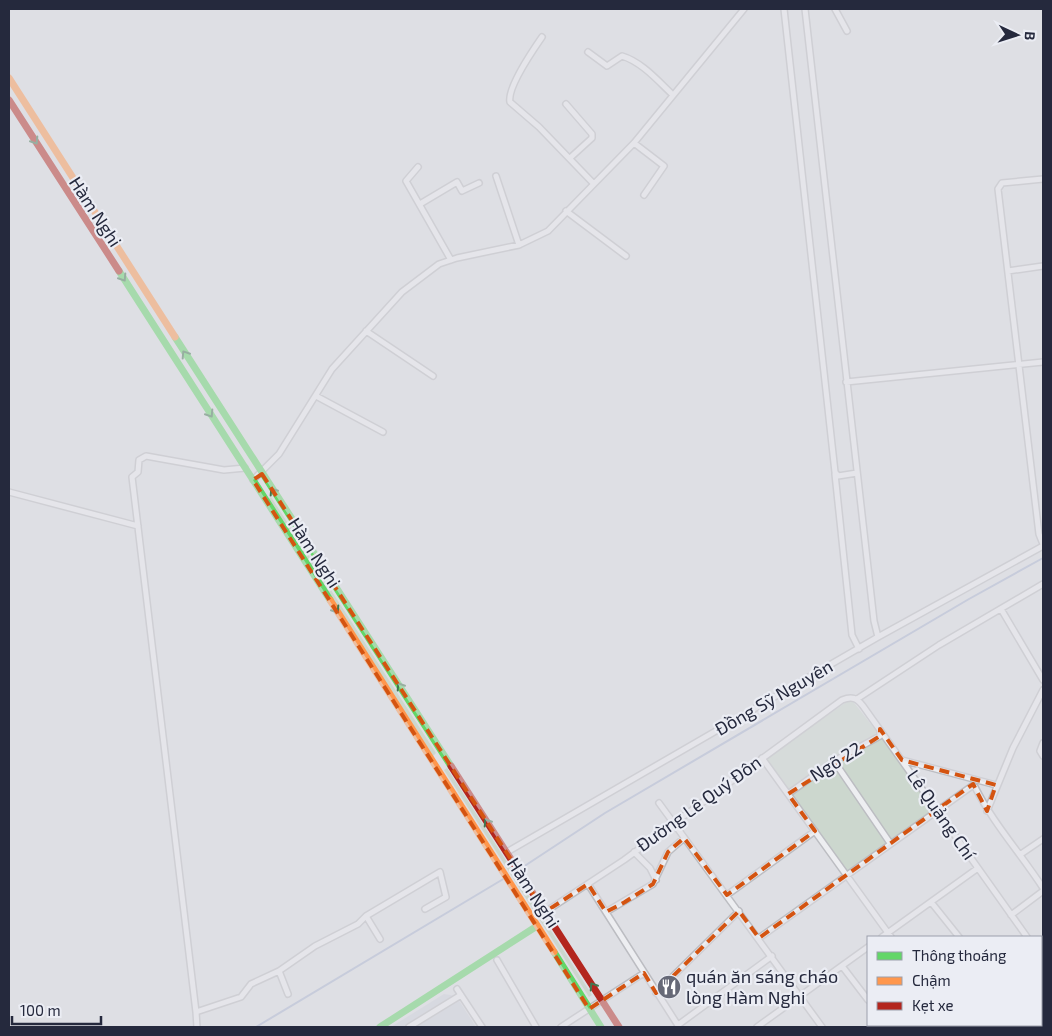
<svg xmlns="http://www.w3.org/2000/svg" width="1052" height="1036" viewBox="0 0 1052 1036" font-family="'Exo 2',sans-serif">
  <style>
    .built { fill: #cfd2db }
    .green { fill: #ccd7ce }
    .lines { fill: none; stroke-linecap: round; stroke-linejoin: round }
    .stream { stroke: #aab5d1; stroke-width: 2 }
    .street-casing { stroke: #bcbdc2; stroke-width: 8 }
    .street { stroke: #edeef1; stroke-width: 5 }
    .fast { stroke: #63d668; stroke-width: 7 }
    .slow { stroke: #ff974d; stroke-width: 7 }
    .jam { stroke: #b3261e; stroke-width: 7 }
    .oneway { stroke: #417750 }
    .marked { fill: none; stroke: #d45411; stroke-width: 4; stroke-dasharray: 10 6; stroke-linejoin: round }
    .labels { text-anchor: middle; stroke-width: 4.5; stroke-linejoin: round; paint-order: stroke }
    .street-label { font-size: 18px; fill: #25293d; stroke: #ebedf4 }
    .poi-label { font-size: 18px; fill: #25293d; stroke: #ebedf4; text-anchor: start }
  </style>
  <rect width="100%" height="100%" fill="#dedfe4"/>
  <path class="built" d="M444,994l12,2 20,31h-85z"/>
  <path class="green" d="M271,497l165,256 -3,3 -165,-257z
    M851,699l26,33 4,-1 55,77 -91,65 -79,-115z
    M447,768l145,227 -3,2 -145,-227z"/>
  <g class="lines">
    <path class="stream" d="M520,869l85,-56 364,-214 74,-41
      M256,1027l249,-149"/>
    <g class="street-casing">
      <path id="street" d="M784,9l51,463 3,4 19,-3
        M805,9l69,612 4,16
        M835,9l12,22
        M542,37c-9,13 -35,51 -32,65l29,25 54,56
        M588,52l19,14 15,-10c20,6 36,25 51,39
        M566,104l26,30v4l-22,20
        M634,143l30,23 -20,29
        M418,167l-12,14 45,79
        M496,176l23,69
        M1043,179l-41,4 -4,6 41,345 4,10
        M420,204l37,-22 5,9 17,-8
        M566,211l60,45
        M1008,271l35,-5
        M366,331l67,45
        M846,382l197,-20
        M316,396l67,36
        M835,474l17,161 7,14
        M253,480l26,-26 53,-85 70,-77 37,-28 18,-6 62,-13 29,-14 86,-88 110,-134
        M9,492l129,34
        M1001,609l42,71
        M857,699l82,-54 104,-61
        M1043,743l-3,8 3,5
        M762,758l129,179
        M902,760l94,25
        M834,761l56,82
        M788,794l46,-33 46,-25v-6
        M659,803l163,224
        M987,811l26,-63 30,-58
        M507,852l371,-215 165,-91
        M634,852l16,16 6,12
        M1021,854l22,-15
        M588,884l91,143
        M727,895l88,-64
        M931,902l28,35
        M545,912l79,-52 218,-160c10,-4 15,-2 21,6l164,231
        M606,912l47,-28 15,-32 16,-14
        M1011,915l32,-24
        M882,937l96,-69
        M759,938l213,-152 3,1c18,36 46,67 68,101
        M380,939l-14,-23 74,-44 6,25 -21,12
        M1041,947l2,-2
        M1041,957l2,3
        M497,960l39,67
        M842,966l26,34
        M279,971l36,-25 43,-22 8,-8
        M457,989l25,38
        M656,993l83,-82
        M196,1012l-64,-535 6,-5 1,-12 7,-4 78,14 21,-2
        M678,1025l94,-69
        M887,1025l2,2
        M956,1025l1,2
        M197,1027l-1,-15 45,-15 10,-13 28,-13 9,23
        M409,1027l52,-32
        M561,1027l83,-54
        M757,1027l111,-80
        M918,1027l3,-2"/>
    </g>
    <use href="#street" class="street"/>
    <path class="fast" d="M119,271l211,329
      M175,337l276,429
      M554,952l47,75
      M380,1027l157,-101"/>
    <path class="slow" d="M9,78l166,259
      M330,600l224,352
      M1005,1027l3,-2"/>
    <path class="jam" d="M9,100l110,171
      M451,766l168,261
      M1041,1003l2,-1"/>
  </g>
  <defs><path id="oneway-chevron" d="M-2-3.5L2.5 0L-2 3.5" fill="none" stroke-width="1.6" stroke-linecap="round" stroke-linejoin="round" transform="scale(1.25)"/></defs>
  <g class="oneway">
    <use href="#oneway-chevron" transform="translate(35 141) rotate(57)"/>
    <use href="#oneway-chevron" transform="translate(123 278) rotate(57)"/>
    <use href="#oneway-chevron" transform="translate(185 354) rotate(-123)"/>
    <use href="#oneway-chevron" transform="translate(210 414) rotate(57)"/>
    <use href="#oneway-chevron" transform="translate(273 491) rotate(-123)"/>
    <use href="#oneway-chevron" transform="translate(336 610) rotate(57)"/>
    <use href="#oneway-chevron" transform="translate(400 686) rotate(-123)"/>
    <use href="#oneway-chevron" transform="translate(487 822) rotate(-123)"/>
    <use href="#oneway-chevron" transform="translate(593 986) rotate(-123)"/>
  </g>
  <path d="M0 0H1052V1036H0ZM262,474l283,438 43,-28 18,28 19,-10 28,-18 15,-32 16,-14 43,57 88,-64 -27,-37 92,-58v-7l22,31 94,25 -9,26 -14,-27 -214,154 -20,-27 -83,82 -12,-20 -55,36 -336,-529z" fill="#dedfe4" fill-opacity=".55" fill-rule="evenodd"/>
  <path class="marked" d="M262,474l283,438 43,-28 18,28 19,-10 28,-18 15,-32 16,-14 43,57 88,-64 -27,-37 92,-58v-7l22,31 94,25 -9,26 -14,-27 -214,154 -20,-27 -83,82 -12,-20 -55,36 -336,-529z"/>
  <defs>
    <g id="restaurant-disc" transform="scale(1.25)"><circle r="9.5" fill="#666977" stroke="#ebedf4"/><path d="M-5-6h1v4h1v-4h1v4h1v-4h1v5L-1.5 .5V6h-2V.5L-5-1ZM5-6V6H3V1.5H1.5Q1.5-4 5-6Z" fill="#fff"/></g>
  </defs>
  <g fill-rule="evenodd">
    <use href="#restaurant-disc" x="669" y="987"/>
  </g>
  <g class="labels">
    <g class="street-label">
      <text transform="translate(95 212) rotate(57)" y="6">Hàm Nghi</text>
      <text transform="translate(314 553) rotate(57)" y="6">Hàm Nghi</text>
      <text transform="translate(774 698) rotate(-30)" y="6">Đồng Sỹ Nguyên</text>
      <text transform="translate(836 762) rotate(-32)" y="6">Ngõ 22</text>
      <text transform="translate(699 804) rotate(-36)" y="6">Đường Lê Quý Đôn</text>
      <text transform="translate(941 815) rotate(55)" y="6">Lê Quảng Chí</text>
      <text transform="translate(533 893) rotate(57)" y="6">Hàm Nghi</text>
    </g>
    <g class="poi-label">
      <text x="686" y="983">quán ăn sáng cháo<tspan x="686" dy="21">lòng Hàm Nghi</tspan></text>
    </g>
  </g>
  <rect width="1052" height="1036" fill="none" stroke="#25293d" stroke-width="20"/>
  <rect x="867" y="936" width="175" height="90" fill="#ebedf4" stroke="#9c9fab"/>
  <rect x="877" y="952" width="25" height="8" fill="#63d668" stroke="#9c9fab"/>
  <text x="912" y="961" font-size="15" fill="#25293d">Thông thoáng</text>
  <rect x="877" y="977" width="25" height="8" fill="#ff974d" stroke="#9c9fab"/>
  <text x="912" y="986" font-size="15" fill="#25293d">Chậm</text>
  <rect x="877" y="1002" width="25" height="8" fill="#b3261e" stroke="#9c9fab"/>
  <text x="912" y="1011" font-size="15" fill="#25293d">Kẹt xe</text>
  <g transform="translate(1017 35) rotate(94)" stroke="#ebedf4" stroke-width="4" paint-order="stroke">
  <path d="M0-4L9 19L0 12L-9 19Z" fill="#25293d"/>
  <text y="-8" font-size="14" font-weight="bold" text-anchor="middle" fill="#25293d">B</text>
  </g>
  <path d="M12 1016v8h89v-8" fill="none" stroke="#25293d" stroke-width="2.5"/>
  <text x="20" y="1016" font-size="15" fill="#25293d" stroke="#ebedf4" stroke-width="4" paint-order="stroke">100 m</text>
</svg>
